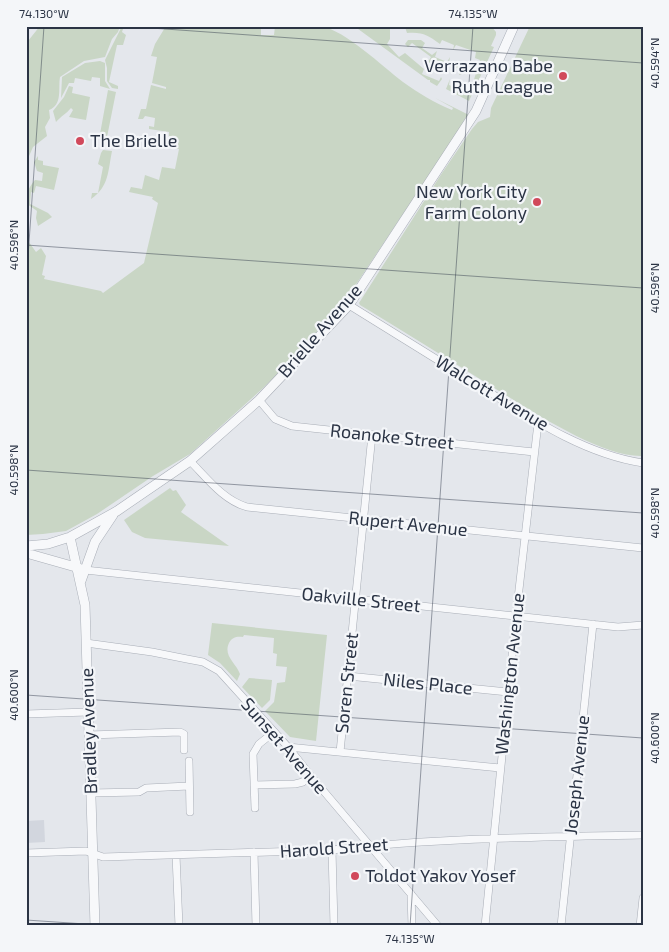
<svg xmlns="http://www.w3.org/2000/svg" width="669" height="952" viewBox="0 0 669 952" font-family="'Exo 2',sans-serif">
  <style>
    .built { fill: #d2d6de }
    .green { fill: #c9d6c5 }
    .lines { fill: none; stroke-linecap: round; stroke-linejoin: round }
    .minor-casing { stroke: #a9aeb7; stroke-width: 8 }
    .tertiary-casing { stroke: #a9aeb7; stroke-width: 10 }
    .minor { stroke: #f7f8fa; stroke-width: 7 }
    .tertiary { stroke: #f7f8fa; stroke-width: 9 }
    .ticks { fill: none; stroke: #2b3445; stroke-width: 1; stroke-opacity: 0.45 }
    .poi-dot { fill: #d1495b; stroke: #f4f6f9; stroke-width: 2 }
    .labels { text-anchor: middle; stroke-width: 4.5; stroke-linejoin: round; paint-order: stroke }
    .poi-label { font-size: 18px; fill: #2b3445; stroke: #f4f6f9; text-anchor: end }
    .street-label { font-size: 18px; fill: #2b3445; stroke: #f4f6f9 }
    .neatline { fill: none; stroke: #2b3445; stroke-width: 2 }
    .ticks-label { font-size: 12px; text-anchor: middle; fill: #2b3445 }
  </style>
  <rect width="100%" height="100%" fill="#e4e7ec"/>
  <path class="built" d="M44,820l1,22 -19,1v-22z"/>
  <path class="green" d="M40,26h80l-2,6 -6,7 -7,18 -21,4 -24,16c-2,11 3,28 -11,33l1,8 -5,9 2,9 -14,11 -7,16v-118l2,-4z
    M122,26h2l-2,6 4,3 -3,10h-6l-8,37 9,4v3l-6,-1 -5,-7v-13l-2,-8z
    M166,26h90v2h5v7h13l1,-9c15,0 32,-2 46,0 25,5 61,40 82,56 15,11 32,21 49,28l1,-2 -18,-10 34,17 -124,186 -48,54 -35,34 -72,65 -37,22 -56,38 -31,17 -23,3 -17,1v-297l10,14 5,-4 5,8 -4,19 3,1 -1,3 57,12 2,2 41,-30 14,-60 -6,-4 1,-2 -24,-5 2,-5 11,2 3,-14 14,5 3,-13 13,2 4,-20 -4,-1 1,-6 -4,-1 1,-4 -4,-1v-4l-20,-3v-3l5,1 1,-9 -10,-2 -2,3h-5l3,-10h5l5,-24 15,4v-2l-14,-4 5,-26 -6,-1 4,-12z
    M354,26h137l5,6v3l-5,11 3,1 -25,54 -23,-12 4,-10 -1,6 14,5 3,-6 6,2 4,-13 -5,-2 1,-2 5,1 3,-10 -5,-2 1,-6 -20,-7 -3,5 1,-5 -12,-5 -2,4c-13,-9 -16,-12 -33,-11l-2,-6 -15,1v11l-3,5 12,13 6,-4 19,16 -2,5 17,7 2,-4 1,2 -5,7 -7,-4v-2h-2z
    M530,26h113v430c-44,2 -122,-52 -160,-75 -41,-26 -82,-51 -123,-76l-1,-2 83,-130 30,-44 6,-7 12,-5 1,-9z
    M408,40h13l4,3 -3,5 10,7 5,-4 -2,6 12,5 3,-5 -1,6 12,4 3,-5 2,1 -4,11 -3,1 2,-6 -13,-4 -2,5h-2l2,-6 -12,-5 -2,5 -4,-2 3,-5 -19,-14 -4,4 -3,-3z
    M100,61l5,2v18l5,8 -10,-3v-8l-8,-1 -1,4 -16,-3 -1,5h-5l-8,15 1,-21 23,-14z
    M69,86l4,1 -1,6 18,4 -4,23 -17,-3 4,-7 -2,-2c-5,6 -10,8 -15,14l-3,-11 11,-14z
    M108,90l8,2 -9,45 -7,-3z
    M103,150l9,1c-4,20 -3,36 -21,48l1,-6h6l5,-26 -5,-3 3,-11z
    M38,156v4l5,1v4l16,3 -5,22 -18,-4 -2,7 -3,-1 -1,12 18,9 4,4 -14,9 -2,-8 1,-7c-3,-3 -9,-5 -10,-8 -4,-6 4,-19 8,-23l7,1 1,-8 -6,-2 -3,-9z
    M170,488l3,3 3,-1 10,15 -5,7 48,34 -84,-8 -13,-6 -8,-12z
    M212,623l115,12 -11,106 -26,-4 -25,-26 9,-9 3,-19 8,-1 2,-15 -11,-1 1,-12 -4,-1 1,-15 -30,-3 -1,2c-6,-1 -11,0 -14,6 -6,13 7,20 11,31l-3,7 -17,-18 -12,-8z
    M249,678l23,2 -2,20 -8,8 -20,-21z"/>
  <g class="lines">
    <g class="minor-casing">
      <path id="minor" d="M349,305c43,27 86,53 129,80 51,32 105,69 165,78
        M259,400l16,19 17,7 242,26
        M190,461c17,17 33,39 57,46l396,41
        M85,570l533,57 25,-2
        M86,643l66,9 35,7 16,3 16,9 69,76 22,28 128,151
        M348,676l160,16
        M26,714l62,-2
        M89,735l91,-3 4,2v16
        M288,747l212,21
        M340,752l32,-317
        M189,761l1,51
        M254,785l41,-1 8,-2 7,-7
        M91,793l48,-1 7,-4 43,-2
        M255,808l-2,-54 6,-10 15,-12
        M332,850l2,76
        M254,852l2,74
        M26,853l60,-2 17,6 229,-7c103,-12 207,-13 311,-15
        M176,855l3,71
        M411,894l1,32
        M485,926l31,-310 22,-193
        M561,926l32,-302
        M640,926l3,-28"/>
    </g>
    <g class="tertiary-casing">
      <path id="tertiary" d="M70,537l15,68 10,321
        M26,546l22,-2 22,-7 47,-26 73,-50 69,-61 90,-95 127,-194 38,-85
        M26,553l53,15
        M81,581l14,-39 18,-27"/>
    </g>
    <use href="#minor" class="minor"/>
    <use href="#tertiary" class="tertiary"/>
  </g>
  <path class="ticks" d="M123,26l520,37M26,245l617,43M26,286l18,-260M26,470l617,43M26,695l617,43M26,920l89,6M410,926l63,-900"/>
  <g class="poi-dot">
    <circle cx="563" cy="76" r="5"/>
    <circle cx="80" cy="141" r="5"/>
    <circle cx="537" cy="202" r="5"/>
    <circle cx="355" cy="876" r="5"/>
  </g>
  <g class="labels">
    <g class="poi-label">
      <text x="553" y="72">Verrazano Babe<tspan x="553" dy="21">Ruth League</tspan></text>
      <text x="90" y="147" text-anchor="start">The Brielle</text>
      <text x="527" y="198">New York City<tspan x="527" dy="21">Farm Colony</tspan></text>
      <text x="365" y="882" text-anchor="start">Toldot Yakov Yosef</text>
    </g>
    <g class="street-label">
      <text transform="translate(320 331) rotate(-49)" y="6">Brielle Avenue</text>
      <text transform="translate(492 393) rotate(31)" y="6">Walcott Avenue</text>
      <text transform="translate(392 437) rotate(6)" y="6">Roanoke Street</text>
      <text transform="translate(408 524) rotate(6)" y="6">Rupert Avenue</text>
      <text transform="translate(361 600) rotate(6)" y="6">Oakville Street</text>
      <text transform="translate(510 674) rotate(-84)" y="6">Washington Avenue</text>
      <text transform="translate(347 683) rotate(-84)" y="6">Soren Street</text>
      <text transform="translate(428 684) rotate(6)" y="6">Niles Place</text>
      <text transform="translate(89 731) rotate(-92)" y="6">Bradley Avenue</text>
      <text transform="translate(284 746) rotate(49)" y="6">Sunset Avenue</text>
      <text transform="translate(577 775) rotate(-84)" y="6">Joseph Avenue</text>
      <text transform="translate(334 848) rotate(-4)" y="6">Harold Street</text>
    </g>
  </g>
  <rect width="669" height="952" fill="none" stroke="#f4f6f9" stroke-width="55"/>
  <rect x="28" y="28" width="614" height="896" class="neatline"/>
  <g class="ticks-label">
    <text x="44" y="18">74.130°W</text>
    <text x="473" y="18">74.135°W</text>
    <text transform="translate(655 63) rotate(-90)" y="4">40.594°N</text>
    <text transform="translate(14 245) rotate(-90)" y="4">40.596°N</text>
    <text transform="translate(655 288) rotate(-90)" y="4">40.596°N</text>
    <text transform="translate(14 470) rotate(-90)" y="4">40.598°N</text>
    <text transform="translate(655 513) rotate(-90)" y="4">40.598°N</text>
    <text transform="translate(14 695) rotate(-90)" y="4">40.600°N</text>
    <text transform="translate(655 738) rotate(-90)" y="4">40.600°N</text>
    <text x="410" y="943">74.135°W</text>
  </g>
</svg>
